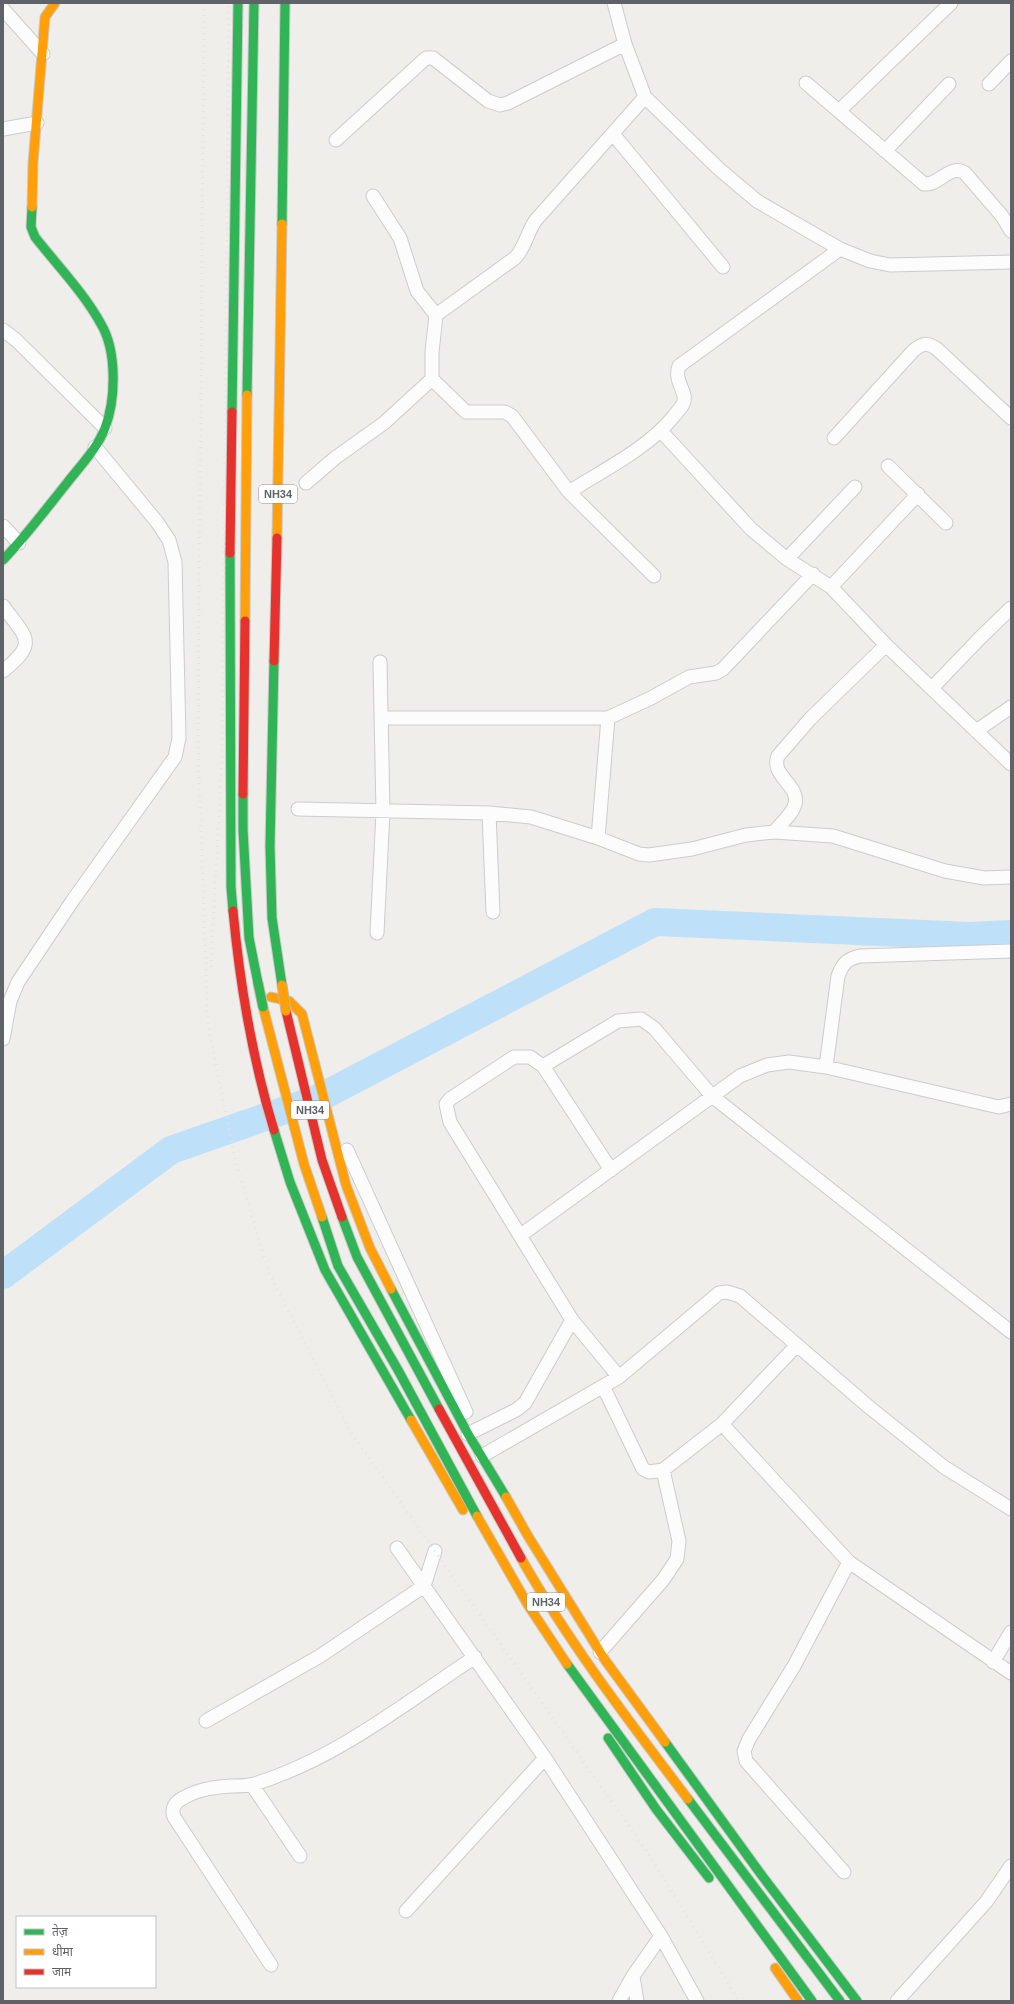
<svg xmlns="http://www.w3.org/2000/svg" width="1014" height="2004" viewBox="0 0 1014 2004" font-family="Arial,'Noto Sans Devanagari',sans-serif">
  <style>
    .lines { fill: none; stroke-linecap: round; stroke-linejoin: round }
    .river { stroke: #bfe0f9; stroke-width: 28 }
    .street-casing { stroke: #cbcccc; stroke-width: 15 }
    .fast-casing { stroke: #cacacb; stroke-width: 11 }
    .slow-casing { stroke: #cacacb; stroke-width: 11 }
    .jam-casing { stroke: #cacacb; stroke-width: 11 }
    .street { stroke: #fdfcfc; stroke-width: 13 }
    .fast { stroke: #30b455; stroke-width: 9 }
    .slow { stroke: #ff9f0a; stroke-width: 9 }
    .jam { stroke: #e5322d; stroke-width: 9 }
    .rail { stroke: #e4e4e4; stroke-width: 3; stroke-dasharray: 1 5; stroke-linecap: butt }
    .fast-bridge-casing { stroke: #c8b996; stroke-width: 11; stroke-linecap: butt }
    .slow-bridge-casing { stroke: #c8b996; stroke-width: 11; stroke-linecap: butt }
    .fast-bridge { stroke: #30b455; stroke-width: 9 }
    .slow-bridge { stroke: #ff9f0a; stroke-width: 9 }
    .labels { text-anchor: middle; stroke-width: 3; stroke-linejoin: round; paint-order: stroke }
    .shield { fill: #fff; stroke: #8f9295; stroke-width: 1 }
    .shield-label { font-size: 11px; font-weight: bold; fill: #5f6368 }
  </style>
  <rect width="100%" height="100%" fill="#efeeea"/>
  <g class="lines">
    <path class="river" d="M3,1275l168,-125 146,-51 338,-177 314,14 42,-2"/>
    <g class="street-casing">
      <path id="street" d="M614,3l11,41 20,53 74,72 38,32 83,48 30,12 20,4 121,-3
        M3,9l40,45
        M806,83l118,101c15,2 26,-21 41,-11l37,43 9,15
        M989,84l22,-23
        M645,97l-110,124c-8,12 -10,27 -20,37l-79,57 -4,37v27l34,33h39l7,4 57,76 85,84
        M839,111l112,-108
        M3,129l34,-6
        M613,134l110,133
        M336,140l90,-82h7l55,43 12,4 8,-2 117,-59
        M885,151l64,-67
        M373,196l27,42 17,53 19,24
        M3,330l13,10 89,88
        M661,431l90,98 36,30 44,28 55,58 125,119
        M834,438l79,-87c9,-8 14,-9 24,-2l74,69
        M888,466l58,57
        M306,483l29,-25 49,-35 48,-44
        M569,492c36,-23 78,-43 105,-76 3,-4 7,-8 9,-12 6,-11 -10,-22 -4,-38l161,-117
        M3,526l16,17
        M787,559l68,-72
        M831,587l87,-93
        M3,606c23,32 36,36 0,65
        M932,688l49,-51 30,-29
        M381,718h227l43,-20 38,-21 27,-4 7,-4 90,-95
        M976,731l35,-24
        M298,809l191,4 42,4 67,21 41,16 10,1 43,-6 54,-14 28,-3 59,4 112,35 39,7 27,-1
        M489,813l4,99
        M774,832c6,-8 19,-18 21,-28 5,-19 -25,-28 -17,-48l32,-37 76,-74
        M598,838l10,-120
        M377,933l6,-121 -3,-150
        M3,1039l7,-38 8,-19 55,-82 102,-143 4,-19 -4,-176 -6,-22 -12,-18 -62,-75
        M543,1066l75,-45 23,-2 13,9 58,68 299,236
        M826,1067l12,-91c5,-13 9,-17 22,-20l151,-5
        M347,1150l119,262
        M611,1170l-68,-104 -13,-9h-16l-64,42 -4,5 4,18 122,198 47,57
        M521,1235l219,-159 27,-11 22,-3 37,5 164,38 9,2 12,-3
        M603,1386l40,83 6,3 14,-2 59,-46 127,138 162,111
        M722,1424l75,-79
        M468,1434l48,-24 9,-7 47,-83
        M482,1456l137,-79 100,-84 8,-1 13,4 129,111 75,60 67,42
        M397,1548l148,210 116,178
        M600,1652l63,-72 14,-21 2,-18 -16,-71
        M993,1662l18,-30
        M206,1721l114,-65 104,-70 11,-35
        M252,1785l48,71
        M844,1872l-98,-111 -2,-10 5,-12 45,-73 55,-104
        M406,1911l139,-153
        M271,1965l-97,-148c-3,-9 1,-15 9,-19 16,-9 31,-11 49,-12 7,0 15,0 22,-2 82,-25 150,-80 221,-127
        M633,1977l4,24
        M619,2001l14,-25 28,-40 36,65
        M897,2001l89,-99 25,-36"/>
    </g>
    <g class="fast-casing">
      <path id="fast" d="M282,224l3,-221
        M247,395l7,-392
        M232,412l6,-409
        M230,553l1,334 2,24
        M3,560c23,-24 43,-51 64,-77 13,-17 30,-34 38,-55 11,-29 12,-77 -4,-104 -17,-31 -44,-59 -66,-87l-4,-10 1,-20
        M274,661l-4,185 2,72 10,67
        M243,794v36l6,108 9,45
        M274,1130l16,52 35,88 86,150
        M322,1217l16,49 60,104 79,146
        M342,1217l15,40 82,152
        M391,1289l77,145 38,63
        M567,1664l245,337
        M608,1738l48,71 53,69
        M665,1742l98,135 94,124
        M688,1799l152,202"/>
    </g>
    <g class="slow-casing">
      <path id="slow" d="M32,207l1,-44 12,-146 10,-14
        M277,538l5,-314
        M245,621l2,-226
        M271,997l18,4 13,13 44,171 24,63 21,41
        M263,1007l41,157 18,53
        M411,1420l52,90
        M506,1497l22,39 77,124 60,82
        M477,1516l51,89 39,59
        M521,1558c48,85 108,163 167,241
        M775,1968l23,33"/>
    </g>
    <g class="jam-casing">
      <path id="jam" d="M230,553l2,-141
        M274,661l3,-123
        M243,794l2,-173
        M233,911c7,74 19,147 41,219
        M286,1011l36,149 20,57
        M439,1409l82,149"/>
    </g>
    <use href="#street" class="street"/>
    <use href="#fast" class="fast"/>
    <use href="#slow" class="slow"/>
    <use href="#jam" class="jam"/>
    <path class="rail" d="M204,3l-6,743 10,279 28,139 34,111 80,156 298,422 91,148
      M211,967l11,-212 7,-752"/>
    <g class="fast-bridge-casing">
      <path id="fast-bridge" d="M258,983l5,24"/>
    </g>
    <g class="slow-bridge-casing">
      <path id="slow-bridge" d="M282,985l4,26"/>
    </g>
    <use href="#fast-bridge" class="fast-bridge"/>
    <use href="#slow-bridge" class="slow-bridge"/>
  </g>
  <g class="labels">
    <g class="shield">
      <rect x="259" y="485" width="38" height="18" rx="3"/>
      <rect x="291" y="1101" width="38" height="18" rx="3"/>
      <rect x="527" y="1593" width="38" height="18" rx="3"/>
    </g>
    <g class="shield-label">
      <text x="278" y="498">NH34</text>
      <text x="310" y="1114">NH34</text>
      <text x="546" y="1606">NH34</text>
    </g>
  </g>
  <rect width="1014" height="2004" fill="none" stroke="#5f6368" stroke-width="8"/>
  <rect x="16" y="1916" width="140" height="72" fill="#ffffff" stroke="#bfc1c3"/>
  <rect x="24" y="1929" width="20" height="6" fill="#30b455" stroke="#bfc1c3"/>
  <text x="52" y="1936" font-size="12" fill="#5f6368">तेज़</text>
  <rect x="24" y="1949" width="20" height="6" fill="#ff9f0a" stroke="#bfc1c3"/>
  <text x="52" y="1956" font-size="12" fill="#5f6368">धीमा</text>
  <rect x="24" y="1969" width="20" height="6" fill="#e5322d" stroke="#bfc1c3"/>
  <text x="52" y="1976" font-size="12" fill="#5f6368">जाम</text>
</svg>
